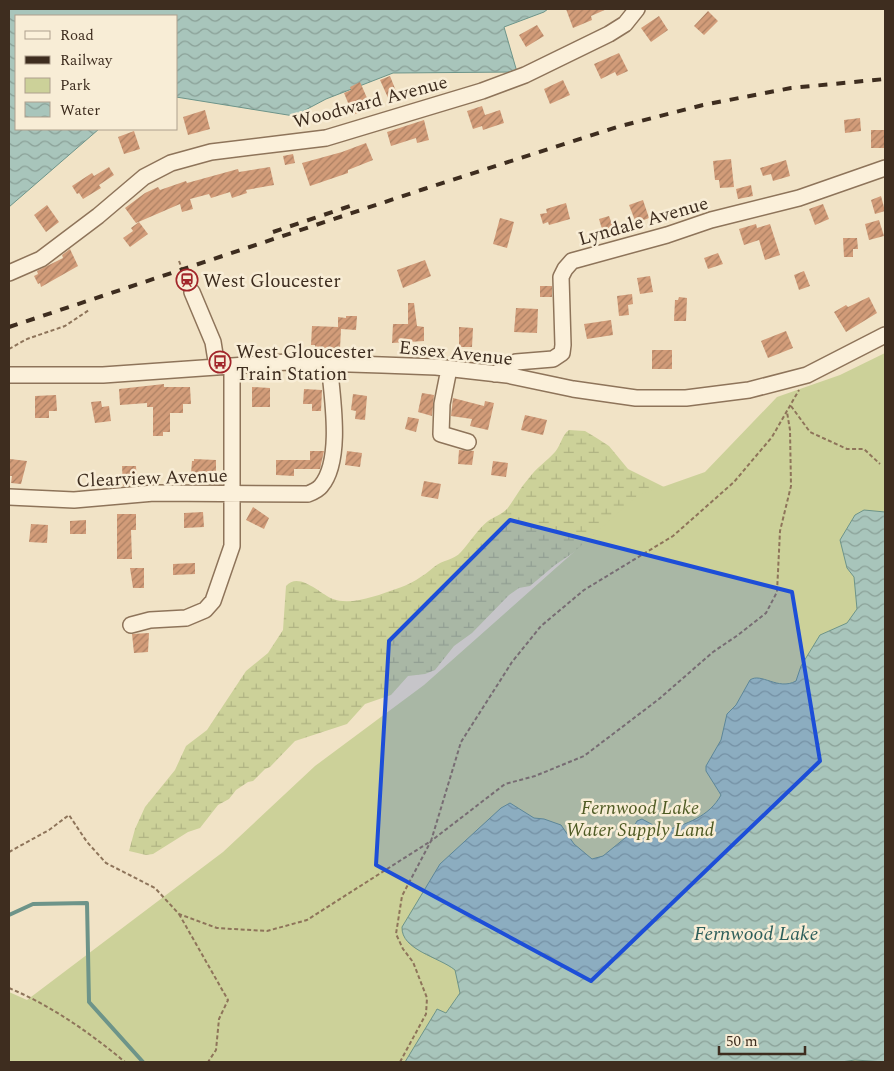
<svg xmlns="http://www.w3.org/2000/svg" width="894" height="1071" viewBox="0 0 894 1071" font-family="Spectral,serif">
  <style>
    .wetland { fill: url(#wetland-marsh) }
    .green { fill: #ccd199 }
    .water { fill: url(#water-waves); stroke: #6d9489 }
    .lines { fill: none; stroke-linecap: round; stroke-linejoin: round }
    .stream { stroke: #6d9489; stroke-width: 4 }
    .building { fill: url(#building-hatch) }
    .minor-casing { stroke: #8e745a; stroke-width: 18 }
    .path { stroke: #8e745a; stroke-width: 2; stroke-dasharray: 4 2.5; stroke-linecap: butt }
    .minor { stroke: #fbf0da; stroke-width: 15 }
    .rail { stroke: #3e2d1f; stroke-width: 4; stroke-dasharray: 9 9; stroke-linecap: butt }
    .marked { fill: #1d4ed8; fill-opacity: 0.2; stroke: #1d4ed8; stroke-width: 4; stroke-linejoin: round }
    .labels { text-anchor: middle; stroke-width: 5; stroke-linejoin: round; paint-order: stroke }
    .street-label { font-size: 19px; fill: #3e2d1f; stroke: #f8edd6 }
    .poi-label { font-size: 19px; fill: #3e2d1f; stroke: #f8edd6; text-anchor: start }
    .park-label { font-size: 19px; font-style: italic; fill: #4f5b24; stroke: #f8edd6 }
    .water-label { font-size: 20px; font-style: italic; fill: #2d5e5a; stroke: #f8edd6 }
  </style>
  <defs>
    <pattern id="wetland-marsh" width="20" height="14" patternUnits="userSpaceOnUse" patternTransform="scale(1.25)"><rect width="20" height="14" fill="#ccd199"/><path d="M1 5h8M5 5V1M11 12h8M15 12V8" fill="none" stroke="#b0b483"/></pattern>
    <pattern id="water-waves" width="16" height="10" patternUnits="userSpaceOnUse" patternTransform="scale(1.25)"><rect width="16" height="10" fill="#a8c5bb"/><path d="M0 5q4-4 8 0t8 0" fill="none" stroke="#8aa097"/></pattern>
    <pattern id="building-hatch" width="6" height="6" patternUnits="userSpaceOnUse" patternTransform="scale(1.25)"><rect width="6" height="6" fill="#d29c79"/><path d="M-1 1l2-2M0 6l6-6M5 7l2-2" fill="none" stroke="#ac8063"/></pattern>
  </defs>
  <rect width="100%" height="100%" fill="#f1e3c6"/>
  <path class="wetland" d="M569,430l16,1 10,6 14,9 19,23 40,20 -113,76 -25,21 -11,2 -10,7 -37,38 -18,13 -19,24 -10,4 -17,2 -17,19 -26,9 -18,20 -52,17 -25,26 -5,2 -12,12 -5,1 -12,8 -7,9 -11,6 -18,23 -12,4 -35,22 -7,1 -17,-4 6,-22 10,-22 30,-37 11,-24 21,-16 39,-59 22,-18 15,-23 3,-44c13,-15 34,8 47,13 18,7 46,-4 63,-10 13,-4 28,-13 38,-22 8,-7 20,-7 27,-15 9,-10 16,-22 27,-31 6,-4 14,-7 19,-12 8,-10 13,-21 22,-31 7,-10 18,-17 26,-26 6,-7 7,-17 14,-22z"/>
  <path class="green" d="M885,353v709h-876v-70l18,8 196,-148 92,-86 109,-81 213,-189 68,-24 72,-75 63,-22z"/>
  <path class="water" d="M9,9h539l-4,3 -40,15 13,45 -124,1 -67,26 -32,17 -118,-19v-81h-160v113h83l-90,78z
    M864,510l21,2v550l-30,-2 -14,2h-436l31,-51 1,-2 9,4 14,-20 -5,-23c-16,-13 -54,-20 -53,-43l38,-63 61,-56 9,-5 24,15 10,1 17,6 13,19 18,15 11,-3 27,-22 7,-13 5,-2 22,12c22,-7 45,-14 57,-36l-15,-24v-5l15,-26 6,-26 9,-9 14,-25c11,-8 28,11 46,1l5,-15 19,-31 27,-12 10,-14 -3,-32 -7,-9 -7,-28 15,-25z"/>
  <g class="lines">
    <path class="stream" d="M9,915l24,-11 54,-1 2,99 54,60"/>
  </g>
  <path class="building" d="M566,9h41l-16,7 1,4 -19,8z
    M708,11l10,10 -14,14 -10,-9z
    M659,16l9,14 -17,12 -10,-14z
    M537,25l7,11 -18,11 -7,-12z
    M619,53l9,18 -11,5 -2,-4 -14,7 -7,-15z
    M390,76l8,20 -9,4 -9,-20z
    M563,80l7,15 -20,9 -6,-15z
    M360,82l11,25 -18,8 -9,-22 7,-3 -1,-3z
    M482,106l3,9 15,-5 4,13 -21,7 -1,-4 -9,3 -6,-18z
    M205,110l5,19 -22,6 -5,-18z
    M860,118l1,13 -16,2 -1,-13z
    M424,120l5,20 -12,3 -1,-5 -25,8 -4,-14z
    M871,130h14v18h-14z
    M134,131l6,18 -16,5 -6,-17z
    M366,143l7,17 -25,10v3l-38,13 -8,-23 40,-11z
    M293,154l2,9 -10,2 -2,-9z
    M731,159l3,28 -14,1 -1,-8h-4l-2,-19z
    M786,160l4,16 -17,5 -2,-7 -8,2 -3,-8z
    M109,167l5,8 -15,10 2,3 -18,11 -4,-6 -2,1 -5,-8 20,-13 2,3z
    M270,167l4,18 -28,5 1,3 -15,5 -2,-6 -19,6 -2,-4 -19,5 3,10 -11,3 -2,-8 -44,19 -11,-15 20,-15 13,-6 2,3 26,-9 1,2 51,-14 1,3z
    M751,185l2,11 -15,3 -2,-10z
    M881,196l4,15 -10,3 -4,-14z
    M643,200l6,18 -13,5 -7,-18z
    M566,203l4,16 -21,6 -1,-3 -5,2 -3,-10 7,-1 -1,-4z
    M823,204l6,15 -14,6 -6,-16z
    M47,205l12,17 -13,10 -12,-17z
    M609,216l6,16 -11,4 -5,-17z
    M500,218l14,4 -7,26 -14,-4z
    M879,220l5,16 -15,4 -4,-16z
    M139,222l9,12 -18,13 -7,-9 10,-7 -2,-3z
    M756,224l1,4 13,-4 10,31 -15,5 -6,-20 -15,5 -5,-16z
    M843,238h14l1,11h-5v8h-9z
    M70,249l8,17 -37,21 -1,-4 -2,1 -4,-8 4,-2 -1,-3 26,-13 -1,-3z
    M718,253l5,11 -15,5 -4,-11z
    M425,260l6,16 -28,12 -6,-18z
    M804,271l6,15 -11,4 -5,-15z
    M650,276l3,16 -13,2 -3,-16z
    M540,286h12v11h-12z
    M632,294l1,10 -5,1 1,10 -10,1 -2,-20z
    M679,297l8,1 -1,23h-12l1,-21h3z
    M869,297l8,16 -31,19 -12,-20 12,-7 2,2z
    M408,303h6l3,23 7,1v14l-32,2 1,-19h15z
    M516,308l22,1 -1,24 -23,-1z
    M346,316h11l-1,14 -15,-1 -1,20 -25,-1v-3h-4l1,-19 26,1v-10l8,1z
    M611,320l2,15 -26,4 -3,-15z
    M459,327l14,1 -1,19h-13z
    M786,331l7,17 -25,10 -7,-17z
    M652,350h20v19h-20z
    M164,384v3h26l1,17h-8v9h-13v19h-7v4h-10v-29h-6v-4l-27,2 -1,-16z
    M252,387l18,1v19h-18z
    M304,389l18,1 -1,21h-9v-7h-9z
    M422,393l12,2 -2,21 -14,-4z
    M353,394l14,2 -2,24 -10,-1 1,-8 -5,-1z
    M56,395l1,16h-8v7h-14v-22z
    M453,398l31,8 1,-5 9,2 -6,27 -18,-4 2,-7 -21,-3z
    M101,401l1,6 7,-1 2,15 -16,2 -4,-21z
    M525,415l22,5 -4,15 -22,-5z
    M408,417l11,2 -3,13 -11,-3z
    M459,450l15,1 -2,14 -14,-1z
    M310,451h14l-4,18h-26v7l-18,-1v-15h34z
    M347,451l15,2 -2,14 -15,-2z
    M10,459l17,2 -6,23 -10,-1 1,-7h-3z
    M194,459l22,1v13l-4,-1v4l-21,-2 1,-13h2z
    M493,461l15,2 -2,14 -15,-2z
    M122,466h14l1,19 -14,1z
    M424,481l17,3 -3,15 -17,-3z
    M253,507l16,11 -5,11 -18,-9z
    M203,512l1,15 -20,1v-15z
    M117,514h19v16h-5l1,29h-15z
    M86,520v14h-16v-13z
    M31,524l17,1 -1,18 -18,-1z
    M195,563v11l-22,1v-11z
    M130,568h14v20h-11z
    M149,633l-1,19 -14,1 -2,-19z"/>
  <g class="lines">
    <g class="minor-casing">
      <path id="minor" d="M9,273l32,-14 57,-43 46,-39 27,-14 40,-11 115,-14 156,-47 43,-16 84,-41 16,-10 12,-15
        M192,292l21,50 4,25
        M449,369l-7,35 -1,30 27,8
        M495,374l21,-12 37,-3 9,-6 1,-8 -2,-68 4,-8 7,-8 95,-26 44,-15 88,-22 86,-30
        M9,375h94l184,-13 95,3 54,2 71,8 66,14 63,9h50l63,-8 58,-15 78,-40
        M9,497l65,3 80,-7 154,1c5,-2 10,-4 13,-8 22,-26 11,-90 8,-123
        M131,625l19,-5 36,-2 19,-8 8,-9 19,-55v-179"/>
    </g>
    <path class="path" d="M179,261l5,13
      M9,349l18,-10 38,-13 24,-16
      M791,406l19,26 37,17h17l16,15
      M9,852l40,-22 20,-15 18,27 19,21 49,25 24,26 38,14 50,3 40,-11 124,-79 30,-99 51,-80 29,-36 43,-36 89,-54 61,-54 38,-45 27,-47
      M179,914l49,86 -9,19 -3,31 -8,12
      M9,988c43,18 81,45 116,74
      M400,1062l26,-48 1,-16 -14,-36 -10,-13 -7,-15 6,-38 29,-55 74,-57 30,-8 49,-20 75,-57 54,-47 25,-17 28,-22 11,-21 3,-61 11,-45 -1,-56 -3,-18"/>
    <use href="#minor" class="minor"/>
    <path class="rail" d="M273,232l83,-28
      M9,327l415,-138 193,-62 86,-22 88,-17 94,-9"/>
  </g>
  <path class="marked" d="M510,520l282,72 28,169 -229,220 -215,-116 13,-224z"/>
  <defs>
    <g id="station-ring" transform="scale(1.125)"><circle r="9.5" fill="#f8edd6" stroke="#a2262a" stroke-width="1.5"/><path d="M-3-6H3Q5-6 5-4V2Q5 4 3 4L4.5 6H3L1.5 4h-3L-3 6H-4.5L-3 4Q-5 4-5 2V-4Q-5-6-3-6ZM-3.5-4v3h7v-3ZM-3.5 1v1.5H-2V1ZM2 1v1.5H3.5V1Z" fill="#a2262a"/></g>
    <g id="bus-ring" transform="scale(1.125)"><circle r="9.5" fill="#f8edd6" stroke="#a2262a" stroke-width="1.5"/><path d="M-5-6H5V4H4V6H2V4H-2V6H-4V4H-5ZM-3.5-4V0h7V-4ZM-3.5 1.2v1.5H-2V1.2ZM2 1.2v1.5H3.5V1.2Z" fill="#a2262a"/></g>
  </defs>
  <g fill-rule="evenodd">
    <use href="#station-ring" x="187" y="280"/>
    <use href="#bus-ring" x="220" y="362"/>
  </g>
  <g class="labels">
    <g class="street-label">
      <text transform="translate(370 101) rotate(-15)" y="7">Woodward Avenue</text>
      <text transform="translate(643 220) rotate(-16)" y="7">Lyndale Avenue</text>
      <text transform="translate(456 352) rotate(6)" y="7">Essex Avenue</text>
      <text transform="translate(152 477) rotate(-2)" y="7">Clearview Avenue</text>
    </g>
    <g class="poi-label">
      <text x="203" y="287">West Gloucester</text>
      <text x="236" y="358">West Gloucester<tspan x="236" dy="22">Train Station</tspan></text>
    </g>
    <g class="park-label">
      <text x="640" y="814">Fernwood Lake<tspan x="640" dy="22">Water Supply Land</tspan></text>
    </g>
    <g class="water-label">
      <text x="756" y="940">Fernwood Lake</text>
    </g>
  </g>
  <rect width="894" height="1071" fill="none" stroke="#3e2d1f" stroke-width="20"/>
  <rect x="15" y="15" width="162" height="115" fill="#f8edd6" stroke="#aea08d"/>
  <rect x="25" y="31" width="25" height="8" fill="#fbf0da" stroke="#aea08d"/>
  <text x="60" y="40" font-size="15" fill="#3e2d1f">Road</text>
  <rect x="25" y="56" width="25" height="8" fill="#3e2d1f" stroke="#aea08d"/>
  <text x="60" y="65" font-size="15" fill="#3e2d1f">Railway</text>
  <rect x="25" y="78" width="25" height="15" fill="#ccd199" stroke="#aea08d"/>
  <text x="60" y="90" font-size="15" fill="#3e2d1f">Park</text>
  <rect x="25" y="102" width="25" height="15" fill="url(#water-waves)" stroke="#aea08d"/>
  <text x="60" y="115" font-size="15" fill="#3e2d1f">Water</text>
  <path d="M719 1046v8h86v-8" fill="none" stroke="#3e2d1f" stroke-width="2.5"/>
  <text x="726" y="1046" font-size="15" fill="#3e2d1f" stroke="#f8edd6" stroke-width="4" paint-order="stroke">50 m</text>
</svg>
